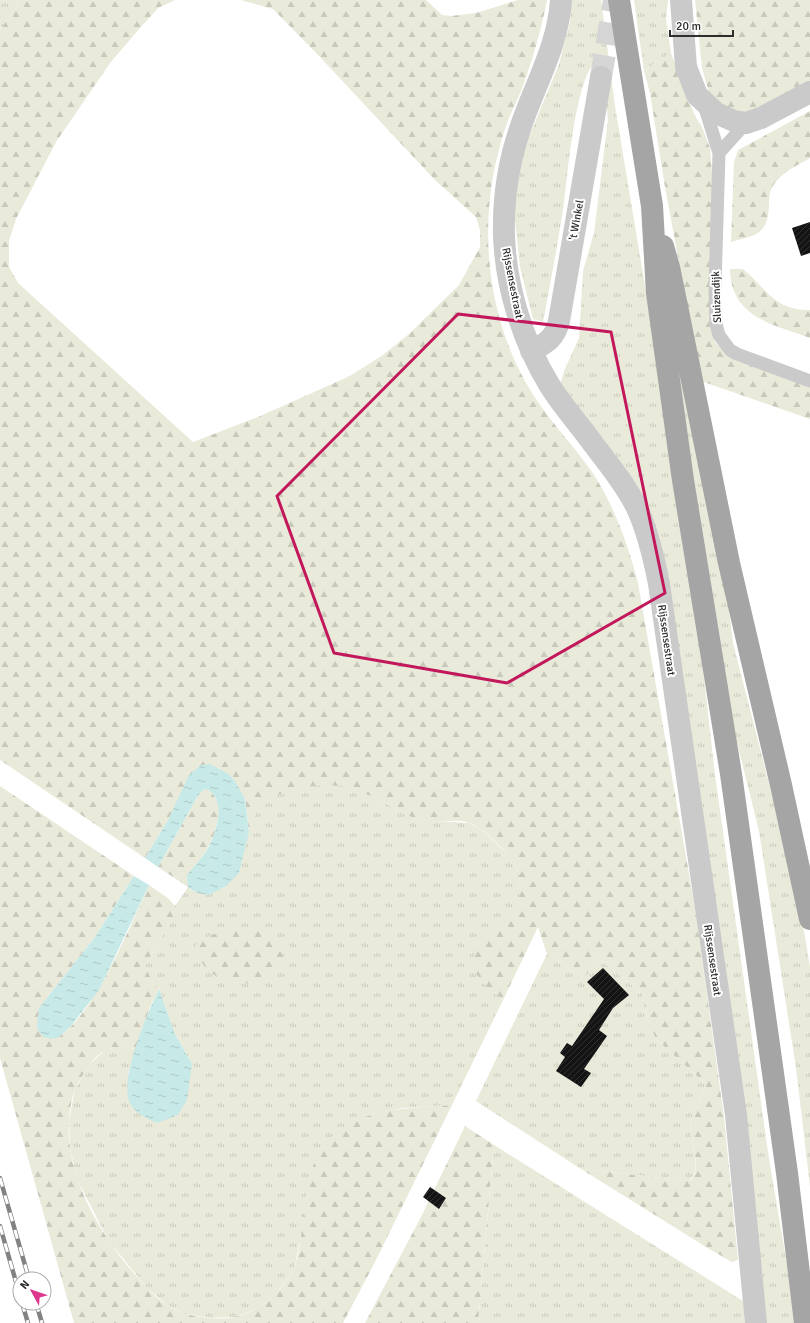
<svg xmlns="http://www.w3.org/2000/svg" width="810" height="1323" viewBox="0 0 810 1323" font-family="Signika,sans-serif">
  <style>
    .grass { fill: url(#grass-tufts) }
    .forest { fill: url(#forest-firs) }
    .water { fill: url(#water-ripples) }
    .building { fill: url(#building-hatch) }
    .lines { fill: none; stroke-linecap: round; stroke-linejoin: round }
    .street-tunnel { stroke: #d5d5d5; stroke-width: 22; stroke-dasharray: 22 11; stroke-linecap: butt }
    .lane { stroke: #cacaca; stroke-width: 13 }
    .street { stroke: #cacaca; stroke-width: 22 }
    .primary { stroke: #a5a5a5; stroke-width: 22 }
    .rail-casing { stroke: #828282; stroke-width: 4.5 }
    .rail { stroke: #fff; stroke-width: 3; stroke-dasharray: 9; stroke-linecap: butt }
    .marked { fill: none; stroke: #c2185b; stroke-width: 3; stroke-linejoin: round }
    .labels { text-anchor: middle; stroke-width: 4; stroke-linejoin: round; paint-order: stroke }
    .street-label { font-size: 11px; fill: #2d2d2d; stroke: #fff }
  </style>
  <defs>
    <pattern id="grass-tufts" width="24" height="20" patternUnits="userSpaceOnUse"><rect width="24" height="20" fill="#e9eada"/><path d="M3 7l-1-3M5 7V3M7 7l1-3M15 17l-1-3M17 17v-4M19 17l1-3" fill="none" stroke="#c8c9bb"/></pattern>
    <pattern id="forest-firs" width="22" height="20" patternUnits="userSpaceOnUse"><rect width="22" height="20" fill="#e9eada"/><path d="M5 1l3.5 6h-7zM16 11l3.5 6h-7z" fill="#c8c9bb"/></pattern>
    <pattern id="water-ripples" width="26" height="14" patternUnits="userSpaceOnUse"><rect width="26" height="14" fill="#c7e9e7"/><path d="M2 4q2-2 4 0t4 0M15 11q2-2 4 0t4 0" fill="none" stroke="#abc8c6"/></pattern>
    <pattern id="building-hatch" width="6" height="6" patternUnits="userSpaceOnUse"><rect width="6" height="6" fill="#141414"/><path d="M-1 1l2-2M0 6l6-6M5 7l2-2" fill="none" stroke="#2e2e2e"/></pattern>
  </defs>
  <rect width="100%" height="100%" fill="#fff"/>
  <path class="grass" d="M0,0h21l-21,30z
    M571,0h30l14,106 63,378 20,141 17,150 54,384 28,164h-33l-101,-754 -103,-183 4,-15 15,-33 4,-67 11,-38 14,-113 -5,-47 -8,-11c-21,22 -27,115 -32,148 -6,38 -13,75 -20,112l-10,-3 -13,-52 -6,-57 5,-49 40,-97 11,-42z
    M634,0h34l-2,19 5,34 -27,18z
    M659,250l67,335 7,58 66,258 11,66v219l-14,-118 -37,-237 -42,-169z
    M319,785h21l19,5 59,30 51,3 12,6 32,30 6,16 2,16 -3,13 -10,15 -21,20 -14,24 6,13 24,24 -51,105 -49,3 -32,7 -23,11 -49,119 -5,25 -19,25 -16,13 -23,9 -24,1 -27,-4 -18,-9 -19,-16 -40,-49 -31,-61 -7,-31 -1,-28 6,-31 13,-23 17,-16 14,-4 17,3 -8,25 64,-10 -17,-30 -16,-45 -8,-10 -6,-14 30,-51v-8l13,-19 9,6 42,-20c6,-22 10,-63 31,-76 14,-8 33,-9 49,-12z
    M547,954l37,24 15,-19 43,34 5,25 9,21 49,44c0,14 -11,24 -14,38 -3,17 13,46 -2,60l-108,-12 -105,-68z
    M494,1145l249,156 2,22h-267z"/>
  <path class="forest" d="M21,0h154l-17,8 -18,20 -30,35 -54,79 -40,77 -7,22v26l9,16 175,159 65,-25 92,-41 33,-21 26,-21 50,-49 21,-38v-17l-4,-13 -42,-38 -115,-123 -46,-47 -32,-9h185l16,15 9,1 25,-3 42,-13h29c-6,31 -15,62 -26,91 -5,12 -11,23 -15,35 -29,84 -23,180 20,257 19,34 47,61 68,92 21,33 34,70 44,108l57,325 29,209 14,143 -6,2 -21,-12 -130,-81 109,12c14,-14 -2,-43 1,-60 3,-14 14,-24 14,-38l-49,-44 -9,-21 -5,-25 -43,-34 -15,19 -37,-24 -9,-27 -35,73c-10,-9 -29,-21 -30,-37 -1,-27 51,-39 47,-80 -1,-14 -7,-24 -17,-34 -10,-9 -20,-21 -33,-26 -16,-6 -38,3 -54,-4 -40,-17 -60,-40 -108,-32 -32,6 -50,11 -59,45l-4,-33 -26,-31 -51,52 -23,38 -145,-98v-730z
    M695,0h115v85l-44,25 -28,5 -28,-19 -8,-28z
    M671,53l24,63 7,11 8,21 3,38 -3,141 6,16 15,14 79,27v35l-109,-38 -36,-194 -15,-94 -6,-22z
    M810,111v47c-12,7 -30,15 -37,28 -4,6 -4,14 -4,21 -2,29 -14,28 -38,35l3,-80 4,-12z
    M730,269h13c25,21 31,41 67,41v28c-37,-14 -79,-20 -80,-69z
    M0,786l134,90 -39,61 -56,71 12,31c38,-9 81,-118 98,-154l20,14 6,7v8l-30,51 6,14 8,10 -9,18 -14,42c-25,-5 -38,1 -52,24 -3,5 -7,11 -9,16 -22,64 17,135 57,182 11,12 21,25 35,34 13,9 27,11 42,13 31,4 57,-10 75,-34 3,-5 8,-10 10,-15 16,-45 1,-97 40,-134 31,-28 79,-27 118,-30l-77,157 -32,61h-269l-74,-265z
    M206,789c21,9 11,43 2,58 -5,10 -14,19 -20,28v12l-30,-20 38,-68 6,-8z
    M258,930l10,3 15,13c0,3 1,9 0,12 -2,5 -8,11 -12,14 -6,6 -13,9 -21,11 -24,5 -53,-14 -54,-38 17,-16 40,-15 62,-15z
    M465,1126l29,19 -16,178h-113l56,-106z"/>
  <path class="water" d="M210,764l17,9 8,8 10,18 4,33 -10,41 -13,13 -17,9 -12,-2 -9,-6 -1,-12c7,-9 16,-18 21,-27 9,-16 19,-50 -2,-59l-4,2 -6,8 -38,68 -13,-9 23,-38 21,-45 12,-10z
    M134,876l15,9 -50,105 -28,36 -12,11 -8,2 -7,-2 -5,-5 -2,-6 2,-18 56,-71z
    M159,989l16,45 17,30 -5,36 -9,15 -21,8c-12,-5 -26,-12 -29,-26 -5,-27 19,-83 31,-108z"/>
  <path class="building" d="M810,222v31l-9,3 -9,-28z
    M603,968l26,27 -16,13 -14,22 8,6 -23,33 7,4 -10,14 -25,-16 9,-14 -5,-4 7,-10 5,3 32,-47 -17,-17z
    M430,1187l16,11 -7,11 -16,-12z"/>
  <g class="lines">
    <path class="street-tunnel" d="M601,77l13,-77"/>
    <path class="lane" d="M704,105l15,48
      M746,123l-27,30 -4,132 1,39 3,11 11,15 7,4 73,27"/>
    <path class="street" d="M561,0c-3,47 -27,86 -41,129 -12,35 -17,71 -16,107 2,52 19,106 46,150 13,21 30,39 44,59 15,20 32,40 43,63 11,24 17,50 22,76l77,531 20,208
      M681,0l5,67 11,28 19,18 18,8 12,2 15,-5 49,-26
      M531,351c16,-8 24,-13 28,-30l42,-244"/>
    <path class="primary" d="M619,0l33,206 5,87 26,187 48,294 56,399 18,150
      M663,246l6,21 60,296 52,222 29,134"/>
    <g class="rail-casing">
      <path id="rail" d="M0,1178l29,101
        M0,1226l20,70
        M22,1303l6,20
        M36,1303l6,20"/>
    </g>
    <use href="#rail" class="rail"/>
  </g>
  <path class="marked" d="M458,314l153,18 54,261 -158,90 -173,-30 -57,-157z"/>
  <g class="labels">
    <g class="street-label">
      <text transform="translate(576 220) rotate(-80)" y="4">'t Winkel</text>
      <text transform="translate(513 283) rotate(79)" y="4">Rijssensestraat</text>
      <text transform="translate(716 297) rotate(-92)" y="4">Sluizendijk</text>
      <text transform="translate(667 640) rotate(82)" y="4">Rijssensestraat</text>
      <text transform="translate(713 960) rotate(82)" y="4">Rijssensestraat</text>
    </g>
  </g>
  <g transform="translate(32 1291) rotate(310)"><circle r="19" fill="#ffffff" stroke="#ababab"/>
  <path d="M0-3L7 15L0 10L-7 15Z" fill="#dc368d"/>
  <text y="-6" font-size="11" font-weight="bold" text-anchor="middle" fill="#2d2d2d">N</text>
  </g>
  <path d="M670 30v6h63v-6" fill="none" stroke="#2d2d2d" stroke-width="2"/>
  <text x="676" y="30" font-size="12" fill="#2d2d2d" stroke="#ffffff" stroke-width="3" paint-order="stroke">20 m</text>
</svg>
